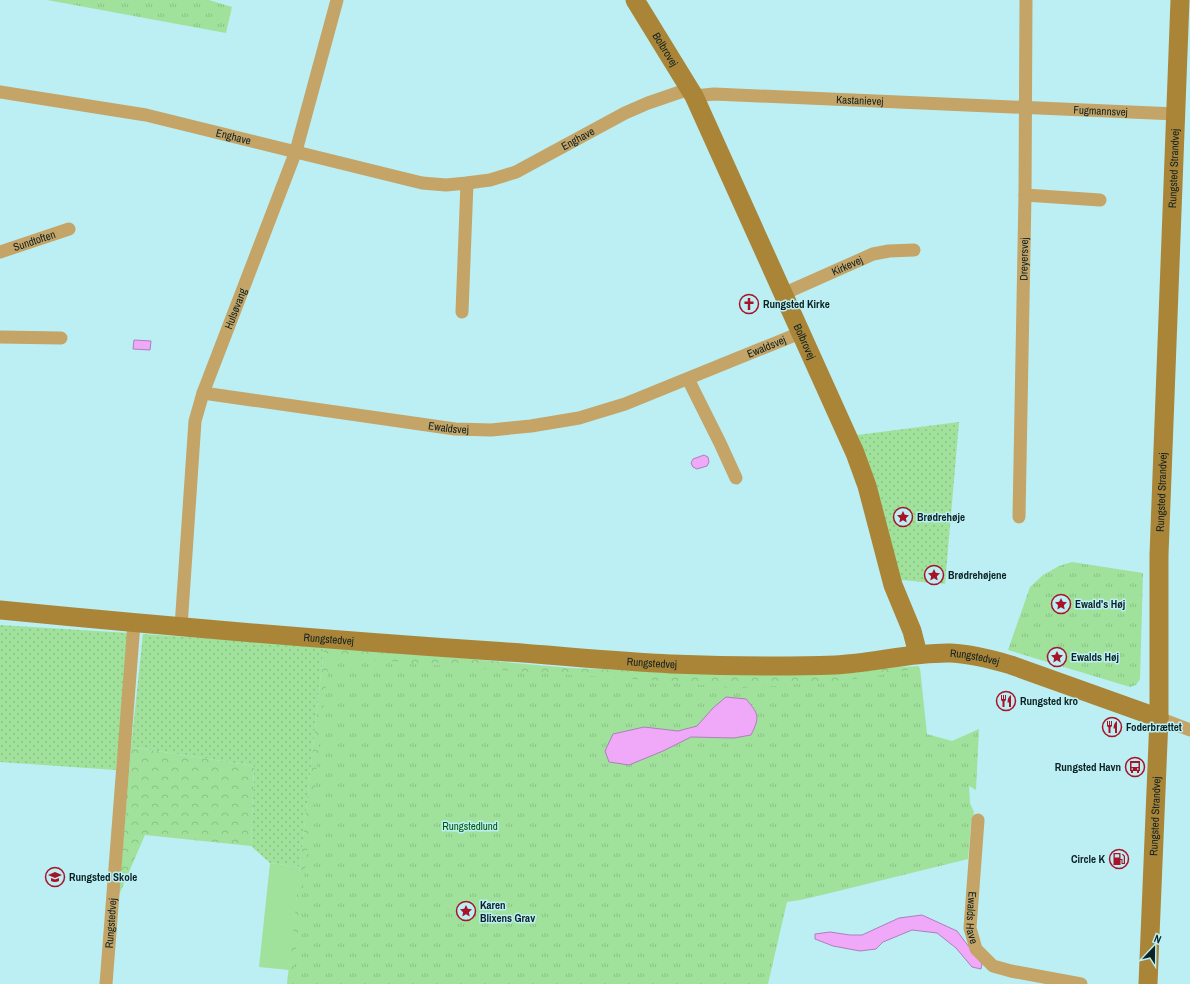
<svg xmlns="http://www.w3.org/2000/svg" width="1190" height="984" viewBox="0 0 1190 984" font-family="'Archivo Narrow',sans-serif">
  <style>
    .grass { fill: url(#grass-dots) }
    .forest { fill: url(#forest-crowns) }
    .park { fill: url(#park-tufts) }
    .garden { fill: #a0e29b }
    .water { fill: #f0a8f9; stroke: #ac80b9 }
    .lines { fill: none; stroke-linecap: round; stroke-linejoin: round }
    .street { stroke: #c4a467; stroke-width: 13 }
    .secondary { stroke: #ab8537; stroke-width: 19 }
    .labels { text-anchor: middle; stroke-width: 3; stroke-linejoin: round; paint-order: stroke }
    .street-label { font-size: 11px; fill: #0d2224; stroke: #bbeff3 }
    .poi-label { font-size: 11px; font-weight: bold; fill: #0d2224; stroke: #bbeff3; text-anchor: start }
    .park-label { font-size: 11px; fill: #015502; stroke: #bbeff3 }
  </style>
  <defs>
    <pattern id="grass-dots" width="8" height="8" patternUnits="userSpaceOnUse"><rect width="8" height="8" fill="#a0e29b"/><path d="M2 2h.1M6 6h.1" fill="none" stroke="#89c285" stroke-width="1.8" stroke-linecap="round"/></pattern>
    <pattern id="forest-crowns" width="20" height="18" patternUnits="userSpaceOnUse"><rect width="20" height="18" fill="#a0e29b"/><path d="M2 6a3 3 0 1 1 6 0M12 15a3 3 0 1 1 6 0" fill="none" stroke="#89c285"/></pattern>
    <pattern id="park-tufts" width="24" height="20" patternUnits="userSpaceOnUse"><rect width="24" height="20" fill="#a0e29b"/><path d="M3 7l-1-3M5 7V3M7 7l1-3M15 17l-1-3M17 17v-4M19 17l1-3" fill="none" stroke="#89c285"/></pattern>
  </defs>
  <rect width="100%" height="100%" fill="#bbeff3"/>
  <path class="grass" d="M959,422l-14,162 -44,-4 -44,-145z
    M0,625l129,8 -13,137 -116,-8z
    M143,634l181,12 -24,221 -30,-4 -19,-17 3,-80 -123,-19z"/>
  <path class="forest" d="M324,646l247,22 156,6 120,-4 72,-4 2,71 -602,247h-32z
    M131,747l123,19 -3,80 -106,-11 -26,60z"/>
  <path class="park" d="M47,0h162l23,7 -6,26z
    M1072,562l71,11 -3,106 -4,6 -6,2 -122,-37 22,-63 13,-12 16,-9z
    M329,659h29l32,2 80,7 193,13 69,7 31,-1 101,-9 56,-10 7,66 25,7 27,-12 -3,61 -7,-4 1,17 4,9 -3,12 -3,35 -146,36 -22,5 -13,2 -19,82h-476z"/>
  <path class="garden" d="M270,863l30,4 -11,103 -30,-3z"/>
  <path class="water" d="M134,340l17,1 -1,9 -17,-1z
    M704,455l4,2 1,5 -2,4 -10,3 -4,-2 -2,-4 2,-4z
    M726,697l20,2c13,15 14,18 5,36l-17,3 -43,-1 -28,14 -34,14 -20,-3 -4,-11 8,-17 31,-7 34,4 19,-5 16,-18z
    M922,915l35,16 25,33 -1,5 -9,-2 -16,-19 -19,-15 -25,-3 -29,12 -7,7 -16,2 -27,-5 -18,-7v-5l15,-2 20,3h12l37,-17z"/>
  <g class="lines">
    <g class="street">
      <path id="s1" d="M0,92l146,23 276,68 24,2 21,-2 23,-3 26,-8 109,-59 23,-10 41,-14"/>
      <path id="s2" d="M694,96l20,-2 462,20"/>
      <path d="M1025,195l75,5"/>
      <path id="s3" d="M0,252l69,-23"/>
      <path id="s4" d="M783,294l90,-40 16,-3 25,-1"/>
      <path d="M462,312l5,-129"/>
      <path d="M0,337l61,1"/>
      <path d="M688,379l32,64 16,35"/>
      <path id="s5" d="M203,393l252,36 36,1 40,-4 48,-8 46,-14 175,-71"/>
      <path id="s6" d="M1019,517l6,-322 1,-195"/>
      <path id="s7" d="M181,627l14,-206 8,-28 93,-242 41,-151"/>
      <path d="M1159,718l31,12"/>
      <path id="s8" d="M978,820l-8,108 6,21 17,17 18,5 70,13"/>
      <path id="s9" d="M106,984l28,-361"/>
    </g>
    <g class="secondary">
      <path id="s10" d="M635,0l59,96 161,357 12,33 26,99 19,46 6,23"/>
      <path id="s11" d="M0,610c164,16 329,30 493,41 59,4 119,10 178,13 55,2 109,3 164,1 39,-2 77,-13 116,-12 21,1 40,6 60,12l148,53"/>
      <path id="s12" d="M1148,984l11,-266v-163l21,-555"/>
    </g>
  </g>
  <defs>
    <g id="church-ring" transform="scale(1)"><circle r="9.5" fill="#bbeff3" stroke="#a91327" stroke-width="1.5"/><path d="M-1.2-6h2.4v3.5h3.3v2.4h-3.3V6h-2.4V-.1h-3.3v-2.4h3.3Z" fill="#a91327"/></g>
    <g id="sight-ring" transform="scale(1)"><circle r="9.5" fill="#bbeff3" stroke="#a91327" stroke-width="1.5"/><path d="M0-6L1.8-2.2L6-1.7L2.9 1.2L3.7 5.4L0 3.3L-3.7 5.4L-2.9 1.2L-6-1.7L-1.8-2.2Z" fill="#a91327"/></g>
    <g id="restaurant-ring" transform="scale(1)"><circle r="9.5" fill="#bbeff3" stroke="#a91327" stroke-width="1.5"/><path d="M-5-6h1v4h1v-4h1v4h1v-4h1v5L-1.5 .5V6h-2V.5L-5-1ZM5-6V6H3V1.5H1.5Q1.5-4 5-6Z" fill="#a91327"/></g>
    <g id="bus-ring" transform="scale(1)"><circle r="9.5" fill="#bbeff3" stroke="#a91327" stroke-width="1.5"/><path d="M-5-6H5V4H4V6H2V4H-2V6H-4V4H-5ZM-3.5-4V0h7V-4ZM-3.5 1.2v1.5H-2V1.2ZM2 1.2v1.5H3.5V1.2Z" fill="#a91327"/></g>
    <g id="fuel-ring" transform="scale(1)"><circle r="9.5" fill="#bbeff3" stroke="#a91327" stroke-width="1.5"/><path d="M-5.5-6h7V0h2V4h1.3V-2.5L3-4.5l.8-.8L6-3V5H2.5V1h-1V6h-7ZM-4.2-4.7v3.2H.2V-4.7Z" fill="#a91327"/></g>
    <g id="school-ring" transform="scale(1)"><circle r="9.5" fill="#bbeff3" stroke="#a91327" stroke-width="1.5"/><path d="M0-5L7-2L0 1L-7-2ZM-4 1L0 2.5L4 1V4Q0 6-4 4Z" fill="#a91327"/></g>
  </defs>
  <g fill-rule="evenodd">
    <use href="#church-ring" x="749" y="304"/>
    <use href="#sight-ring" x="903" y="517"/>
    <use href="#sight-ring" x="934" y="575"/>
    <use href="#sight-ring" x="1061" y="604"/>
    <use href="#sight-ring" x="1057" y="657"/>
    <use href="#restaurant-ring" x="1006" y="701"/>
    <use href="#restaurant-ring" x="1112" y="727"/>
    <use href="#bus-ring" x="1135" y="767"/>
    <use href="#fuel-ring" x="1119" y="859"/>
    <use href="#school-ring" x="55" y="877"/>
    <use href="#sight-ring" x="466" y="911"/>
  </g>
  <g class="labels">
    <g class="street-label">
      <text dy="4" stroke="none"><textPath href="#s10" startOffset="58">Bolbrovej</textPath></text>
      <text dy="4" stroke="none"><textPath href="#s2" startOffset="166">Kastanievej</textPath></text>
      <text dy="4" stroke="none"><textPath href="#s2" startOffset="407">Fugmannsvej</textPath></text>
      <text dy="4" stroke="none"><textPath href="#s1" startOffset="238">Enghave</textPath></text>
      <text dy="4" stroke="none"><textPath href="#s1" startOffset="598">Enghave</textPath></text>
      <text dy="4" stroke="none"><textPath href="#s12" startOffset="816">Rungsted Strandvej</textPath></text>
      <text dy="4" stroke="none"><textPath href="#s3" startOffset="36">Sundtoften</textPath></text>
      <text dy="4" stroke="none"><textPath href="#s6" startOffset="258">Dreyersvej</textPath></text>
      <text dy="4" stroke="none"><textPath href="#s4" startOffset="70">Kirkevej</textPath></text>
      <text dy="4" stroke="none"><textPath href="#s7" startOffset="326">Hulsøvang</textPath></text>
      <text dy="4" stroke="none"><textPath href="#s10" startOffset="382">Bolbrovej</textPath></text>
      <text dy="4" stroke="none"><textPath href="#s5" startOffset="580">Ewaldsvej</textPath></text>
      <text dy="4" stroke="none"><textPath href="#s5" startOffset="248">Ewaldsvej</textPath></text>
      <text dy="4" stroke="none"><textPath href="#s12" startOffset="492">Rungsted Strandvej</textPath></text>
      <text dy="4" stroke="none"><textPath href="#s11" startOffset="330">Rungstedvej</textPath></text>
      <text dy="4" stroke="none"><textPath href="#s11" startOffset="978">Rungstedvej</textPath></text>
      <text dy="4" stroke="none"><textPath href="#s11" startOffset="654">Rungstedvej</textPath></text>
      <text dy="4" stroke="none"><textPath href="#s12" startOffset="168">Rungsted Strandvej</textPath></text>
      <text dy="4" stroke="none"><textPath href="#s8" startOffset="98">Ewalds Have</textPath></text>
      <text dy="4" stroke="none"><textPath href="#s9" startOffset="61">Rungstedvej</textPath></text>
    </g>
    <g class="poi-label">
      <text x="763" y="308">Rungsted Kirke</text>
      <text x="917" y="521">Brødrehøje</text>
      <text x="948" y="579">Brødrehøjene</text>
      <text x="1075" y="608">Ewald's Høj</text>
      <text x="1071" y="661">Ewalds Høj</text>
      <text x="1020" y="705">Rungsted kro</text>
      <text x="1126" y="731">Foderbrættet</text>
      <text x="1121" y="771" text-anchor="end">Rungsted Havn</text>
      <text x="1105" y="863" text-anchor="end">Circle K</text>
      <text x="69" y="881">Rungsted Skole</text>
      <text x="480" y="909">Karen<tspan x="480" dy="13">Blixens Grav</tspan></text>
    </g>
    <g class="park-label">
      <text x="470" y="830">Rungstedlund</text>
    </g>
  </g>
  <g transform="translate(1154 948) rotate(22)" stroke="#bbeff3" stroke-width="3" paint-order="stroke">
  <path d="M0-3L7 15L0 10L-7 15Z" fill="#0d2224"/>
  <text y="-6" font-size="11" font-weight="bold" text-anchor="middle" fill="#0d2224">N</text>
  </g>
</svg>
